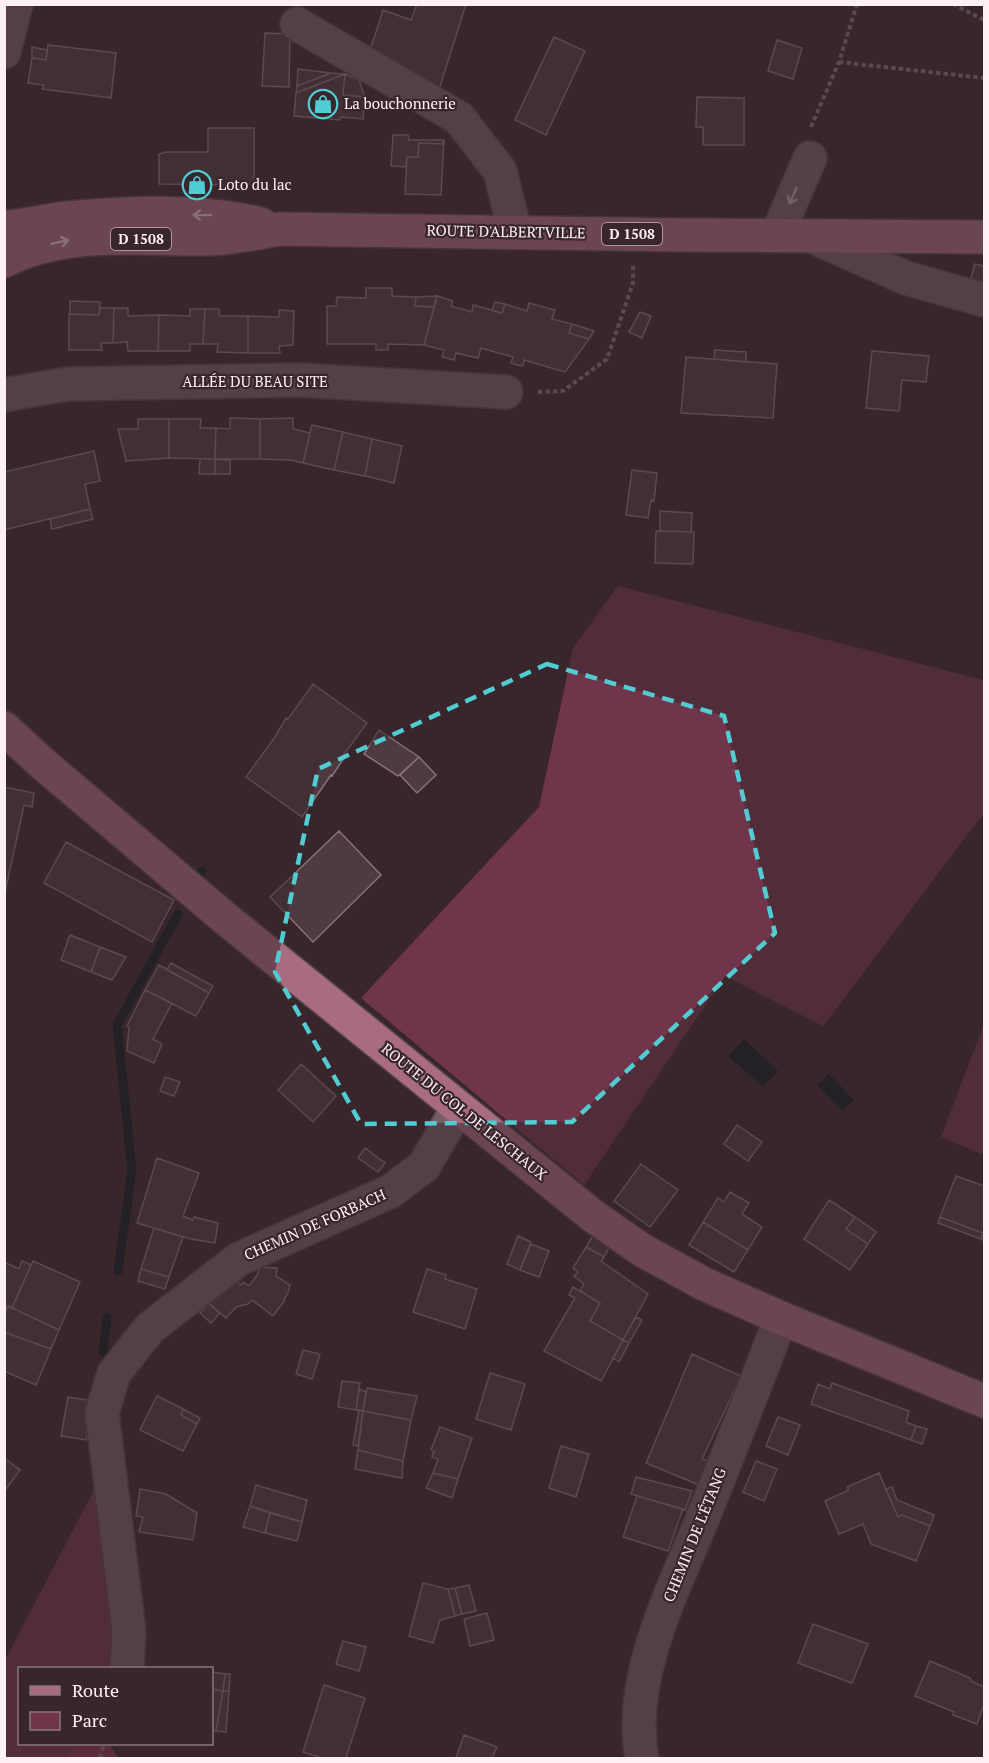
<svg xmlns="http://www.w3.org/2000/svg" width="989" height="1763" viewBox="0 0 989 1763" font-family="'PT Serif',serif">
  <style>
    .green { fill: #70354a }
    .forest { fill: #883454 }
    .water { fill: #091c1d }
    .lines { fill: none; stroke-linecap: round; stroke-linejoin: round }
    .stream { stroke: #091c1d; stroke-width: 9 }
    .building { fill: #4e3a40; stroke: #887177; stroke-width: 1.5 }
    .minor-casing { stroke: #55454b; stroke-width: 36 }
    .major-casing { stroke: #55454b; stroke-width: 36 }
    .path { stroke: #837277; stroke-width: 4; stroke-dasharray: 4.5 3; stroke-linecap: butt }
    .minor { stroke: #745e64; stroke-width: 33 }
    .major { stroke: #a86b7f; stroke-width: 33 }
    .oneway { stroke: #b9a8ac }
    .oneway2 { stroke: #e4c9d1 }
    .marked { fill: none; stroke: #51ccd3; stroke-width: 4.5; stroke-dasharray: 12 8; stroke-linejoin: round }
    .labels { text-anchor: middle; stroke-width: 4.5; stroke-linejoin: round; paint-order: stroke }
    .shield { fill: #39262c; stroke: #c3b4b8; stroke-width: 1.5 }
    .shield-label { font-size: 14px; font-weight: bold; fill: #fef1f4 }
    .poi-label { font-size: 15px; fill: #fef1f4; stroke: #39262c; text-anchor: start }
    .street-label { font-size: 15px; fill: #fef1f4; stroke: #39262c }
  </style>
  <rect width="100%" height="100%" fill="#39262c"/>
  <path class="green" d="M618,586l365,94 1,133 -161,213 -98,-50 -141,209 -223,-187 178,-191 34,-159z
    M984,1024v131l-43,-18z
    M95,1488l19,146v34h-94v76h58l-14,14h-59l-1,-96z"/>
  <path class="forest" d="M78,1744h31l9,14h-54z"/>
  <path class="water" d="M744,1039l34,32 -15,16 -35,-31z
    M829,1074l25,26 -12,11 -25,-26z"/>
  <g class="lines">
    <path class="stream" d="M201,873l1,-2
      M118,1271l14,-101 -15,-145 61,-111
      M103,1352l4,-35"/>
  </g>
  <path class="building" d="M417,4h49l-28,89 -69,-39 14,-44 28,10z
    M265,33l25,1 -1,53 -27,-1z
    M554,37l31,14 -39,84 -31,-15z
    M777,40l25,8 -9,31 -25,-8z
    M48,45l68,8 -5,45 -69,-9 2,-4 -16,-2 4,-25 14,2z
    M32,47l15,3 -1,10 -14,-2z
    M298,69l33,4 -34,13z
    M331,73l14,1 -49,19 1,-7z
    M345,74l-2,21 22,2 -2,22 -22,-2 -1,3 -46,-4 2,-23z
    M345,74l14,6 6,17 -22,-2z
    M697,97l47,1v47h-41v-18h-7z
    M208,128h46v57l-95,-1v-30l7,-2h42z
    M393,135h15l1,5h34v4l-24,-1 -1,14h-11l-1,10 -15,-1z
    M443,140h1l-3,55 -36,-1 2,-37h11l1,-14 24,1z
    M975,264l9,2v27l-16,-5z
    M366,288h26v8l24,1 -1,9 19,1 -10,38 -36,-1v6h-12v-6h-49v-38h9l1,-9 29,1z
    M437,296l16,5 -2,5 21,6 1,-7 29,8 3,-9 22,7 2,-8 26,7 -3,9 20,5 -3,9 20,6 -24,33 -41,-12 -1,6 -6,-1 -6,-2 2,-6 -32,-9 -3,10 -22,-5 -2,7 -12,-3 2,-7 -20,-5z
    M437,296l-3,11 -19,-1 1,-9z
    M70,301l30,1 -1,13 -29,-1z
    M495,302l10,2 -3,9 -10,-3z
    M100,308h14l-1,35h-12l1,7h-33v-36l30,1z
    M114,308h14v8l31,-1 -1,36h-30l-1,-9 -14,1z
    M190,309h15l-2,35h-13v7h-32l1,-36 31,1z
    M205,309h14v7h29v37l-31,-1 1,-8h-15z
    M279,310l15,1 -1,34 -14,1 1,7h-32v-37l31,1z
    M640,312l11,4 -9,22 -13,-6z
    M572,324l22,7 -5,8 -20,-6z
    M715,350l31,2v10l-32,-3z
    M872,351l57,5 -3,26 -24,-2 -3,31 -33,-3z
    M686,357l91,7 -4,54 -92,-5z
    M230,418l30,1v40h-45l1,-31 14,1z
    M293,418v11l17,4 -7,30 -12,-3 -31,-1v-40z
    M138,419h31v39l-43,3 -8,-32h20z
    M169,419h32l-1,9h16l-1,31 -46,-1z
    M312,425l31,7 -9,38 -31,-7z
    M343,432l29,7 -7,37 -31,-6z
    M372,439l30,7 -8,37 -29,-7z
    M94,451l6,30 -15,3 5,25 -86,21v-58z
    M200,459h15v15h-16z
    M215,459l15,1v14h-15z
    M632,470l25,3 -3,28 -3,-1 -3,18 -22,-3z
    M90,509l3,10 -41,10 -2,-10z
    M660,511l32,2 -1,19 -31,-1z
    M656,531l38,1 -1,32 -38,-1z
    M313,684l54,39 -25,34 2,1 -12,18 -1,-1 -29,42 -56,-40 29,-40 11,-19 2,1z
    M379,730l40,27 -21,19 -34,-22z
    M419,757l17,18 -19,18 -17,-18z
    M4,787l30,6 -2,14 -8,-2 -20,92z
    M339,831l42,44 -68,67 -43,-45z
    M66,842l108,58 -22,42 -108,-59z
    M70,935l30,12 -9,25 -30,-12z
    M100,947l26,10 -14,23 -21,-8z
    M171,963l42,23 -4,7 -42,-23z
    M159,965l50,28 -13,23 -51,-26z
    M145,990l27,13 -19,36 9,5 -8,19 -27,-12 2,-24 -2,-1z
    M301,1064l35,32 -23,26 -35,-32z
    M165,1077l15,5 -6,14 -14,-5z
    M737,1125l25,17 -14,19 -24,-17z
    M365,1148l20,15 -7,9 -20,-14z
    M157,1158l42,15 -16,43 10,4 1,-3 24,6 -3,20 -24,-4 -54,-16z
    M641,1164l37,26 -28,37 -36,-26z
    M956,1176l28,10v55l-3,-2 2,-6 -43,-16z
    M730,1192l19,11 -7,11 20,13 -14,23 -45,-28 15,-24 6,4z
    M829,1200l26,17 -9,12 22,15 -18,26 -46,-31z
    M855,1217l21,15 -8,12 -22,-15z
    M940,1217l43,16 -2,6 -43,-16z
    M703,1222l45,28 -14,22 -45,-27z
    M154,1228l29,9 -14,40 -28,-8z
    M518,1236l13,6 -11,28 -13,-6z
    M593,1236l16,12 -5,9 -18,-10z
    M531,1244l18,7 -10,26 -19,-7z
    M586,1247l18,10 -3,4 47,33 -25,46 -33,-19 10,-18 -20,-12 4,-7 -10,-8 4,-4 -5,-4z
    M22,1261l9,4 -19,43 -8,-3v-43l15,7z
    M33,1261l47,21 -21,48 -47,-22z
    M259,1267l18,1 -1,8 14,9 -2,8 -4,6 1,1 -12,16 -21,-16 -4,4 -12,3 -10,11 -17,-14 22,-27 10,8 2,-3 6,4 9,-12z
    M141,1269l28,8 -4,12 -27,-8z
    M427,1269l19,6 -1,4 32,10 -12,40 -52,-17z
    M573,1287l27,16 -10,18 33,19 -22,41 -57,-30 31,-53 -6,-3z
    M209,1303l11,10 -9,10 -11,-10z
    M8,1306l51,24 -8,19 -47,-17v-17z
    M636,1317l6,3 -13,23 -6,-3z
    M4,1332l47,17 -15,36 -32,-14z
    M623,1340l6,3 -10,19 -6,-4z
    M303,1350l17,4 -8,25 -16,-5z
    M692,1354l49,22 -39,83 7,3 -10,23 -53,-22z
    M490,1373l35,11 -14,46 -35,-11z
    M342,1381l18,2 -4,27 -18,-3z
    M832,1383l77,28 -3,11 10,4 -5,14 -100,-36 7,-20 12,5z
    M367,1388l50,8 -6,24 -48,-9z
    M359,1389l7,3 -3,19 -7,-1z
    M157,1396l26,13 -2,6 16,9 -14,27 -43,-21z
    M68,1397l25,4 -7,39 -25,-4z
    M183,1409l17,9 -3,6 -16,-9z
    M359,1410l4,1 -5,35 -5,-1z
    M363,1411l48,9 -8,41 -45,-11z
    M778,1417l22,8 -12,30 -22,-9z
    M916,1426l11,3 -5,15 -11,-4z
    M440,1427l32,11 -14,41 -25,-6 5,-14 -6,-2 2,-6 -3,-1z
    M561,1446l28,8 -13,43 -27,-9z
    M358,1450l45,11 -1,17 -47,-9z
    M4,1458l16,12 -16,22z
    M756,1461l21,8 -13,32 -21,-9z
    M433,1473l25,6 -6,19 -26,-10z
    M879,1473l19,44 4,-2 28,11 -14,35 -45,-17 -8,-20 -24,10 -14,-33 24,-11 -2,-3z
    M636,1477l56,14 -7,19 -54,-16z
    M256,1485l51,15 -5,22 -52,-16z
    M892,1487l5,13 37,15 -4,11 -28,-11 -4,2 -12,-28z
    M140,1489l26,5 31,19 -4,27 -54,-8 4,-15 -7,-1z
    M637,1496l46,13 -15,42 -45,-14z
    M250,1506l20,7 -5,20 -22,-6z
    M270,1513l32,9 -5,19 -32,-8z
    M423,1583l25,6 7,27 -15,4 -7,23 -24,-7z
    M469,1585l7,26 -14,3 -7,-26z
    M455,1588l7,26 -7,2 -7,-27z
    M487,1613l7,27 -24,6 -6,-27z
    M813,1624l55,20 -16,39 -54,-20z
    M343,1641l23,6 -7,24 -23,-7z
    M930,1661l40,17 1,3 13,6v17l-7,20 -24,-9 1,-3 -39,-16z
    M212,1672l13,2 -2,17 -11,-2z
    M225,1674h5l-1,17h-6z
    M324,1685l41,13 -19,60h-24l-19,-6z
    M212,1689l11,2 -7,40h-4z
    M223,1691h6l-3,41 -10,-1z
    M464,1735l33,12 -5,11h-36z"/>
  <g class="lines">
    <g class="minor-casing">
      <path id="minor" d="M297,24l162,94 41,53 15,61
        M4,52l12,-48
        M777,235l33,-77
        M811,236l95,42 78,22
        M4,395l63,-11 233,-4 206,12
        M127,1668l2,-37 -27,-218 12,-40 36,-45 89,-69 152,-68 33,-25 34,-58
        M642,1758c-16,-83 36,-177 66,-253 25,-62 49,-125 73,-187"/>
    </g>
    <g class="major-casing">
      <path id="major" d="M4,227c22,-1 43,-7 64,-9 61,-6 134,-8 193,6
        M4,261c64,-32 135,-21 203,-22 25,0 49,-6 73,-10l403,6 301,2
        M4,728l39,36 183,155 367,297 49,34 62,34 77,34 203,83"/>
    </g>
    <path class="path" d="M953,4l31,16
      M839,62l145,16
      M811,127l28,-65 18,-58
      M538,392l25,-1 44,-32 26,-76v-18
      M100,1758l4,-14"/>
    <use href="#minor" class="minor"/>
    <use href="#major" class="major"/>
  </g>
  <defs><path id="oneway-shaft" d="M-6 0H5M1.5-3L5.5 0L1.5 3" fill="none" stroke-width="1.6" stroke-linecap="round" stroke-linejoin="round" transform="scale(1.5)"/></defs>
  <use class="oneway" href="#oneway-shaft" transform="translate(793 196) rotate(113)"/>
  <g class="oneway2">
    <use href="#oneway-shaft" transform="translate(202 215) rotate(-179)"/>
    <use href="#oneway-shaft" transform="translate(60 242) rotate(-12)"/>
  </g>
  <path d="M0 0H989V1763H0ZM547,664l177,52 51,217 -203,189 -211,2 -86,-152 43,-203z" fill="#39262c" fill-opacity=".55" fill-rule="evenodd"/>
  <path class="marked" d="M547,664l177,52 51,217 -203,189 -211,2 -86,-152 43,-203z"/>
  <defs>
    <g id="shop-ring" transform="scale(1.5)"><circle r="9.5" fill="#39262c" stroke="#51ccd3" stroke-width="1.5"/><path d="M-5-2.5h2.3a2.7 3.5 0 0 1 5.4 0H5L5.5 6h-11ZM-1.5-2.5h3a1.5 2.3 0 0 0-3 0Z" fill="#51ccd3"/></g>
  </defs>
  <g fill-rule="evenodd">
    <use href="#shop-ring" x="323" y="104"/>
    <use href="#shop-ring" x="197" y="185"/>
  </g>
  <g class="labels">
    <g class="shield">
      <rect x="602" y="223" width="60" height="22" rx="4.5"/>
      <rect x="111" y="228" width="60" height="22" rx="4.5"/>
    </g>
    <g class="shield-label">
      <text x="632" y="239">D 1508</text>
      <text x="141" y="244">D 1508</text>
    </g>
    <g class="poi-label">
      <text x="344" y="109">La bouchonnerie</text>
      <text x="218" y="190">Loto du lac</text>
    </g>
    <g class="street-label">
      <text transform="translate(506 232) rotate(1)" y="5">ROUTE D'ALBERTVILLE</text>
      <text x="255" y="387">ALLÉE DU BEAU SITE</text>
      <text transform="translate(464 1112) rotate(39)" y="5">ROUTE DU COL DE LESCHAUX</text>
      <text transform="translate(315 1225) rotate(-24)" y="5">CHEMIN DE FORBACH</text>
      <text transform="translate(695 1535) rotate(-68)" y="5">CHEMIN DE L'ÉTANG</text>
    </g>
  </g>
  <rect width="989" height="1763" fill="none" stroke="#fef1f4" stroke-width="12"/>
  <rect x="18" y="1667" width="195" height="78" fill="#39262c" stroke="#88777c" stroke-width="1.5"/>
  <rect x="30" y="1686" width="30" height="9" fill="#a86b7f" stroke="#88777c" stroke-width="1.5"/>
  <text x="72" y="1697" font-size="18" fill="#fef1f4">Route</text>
  <rect x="30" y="1712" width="30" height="18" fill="#70354a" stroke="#88777c" stroke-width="1.5"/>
  <text x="72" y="1727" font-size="18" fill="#fef1f4">Parc</text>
</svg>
